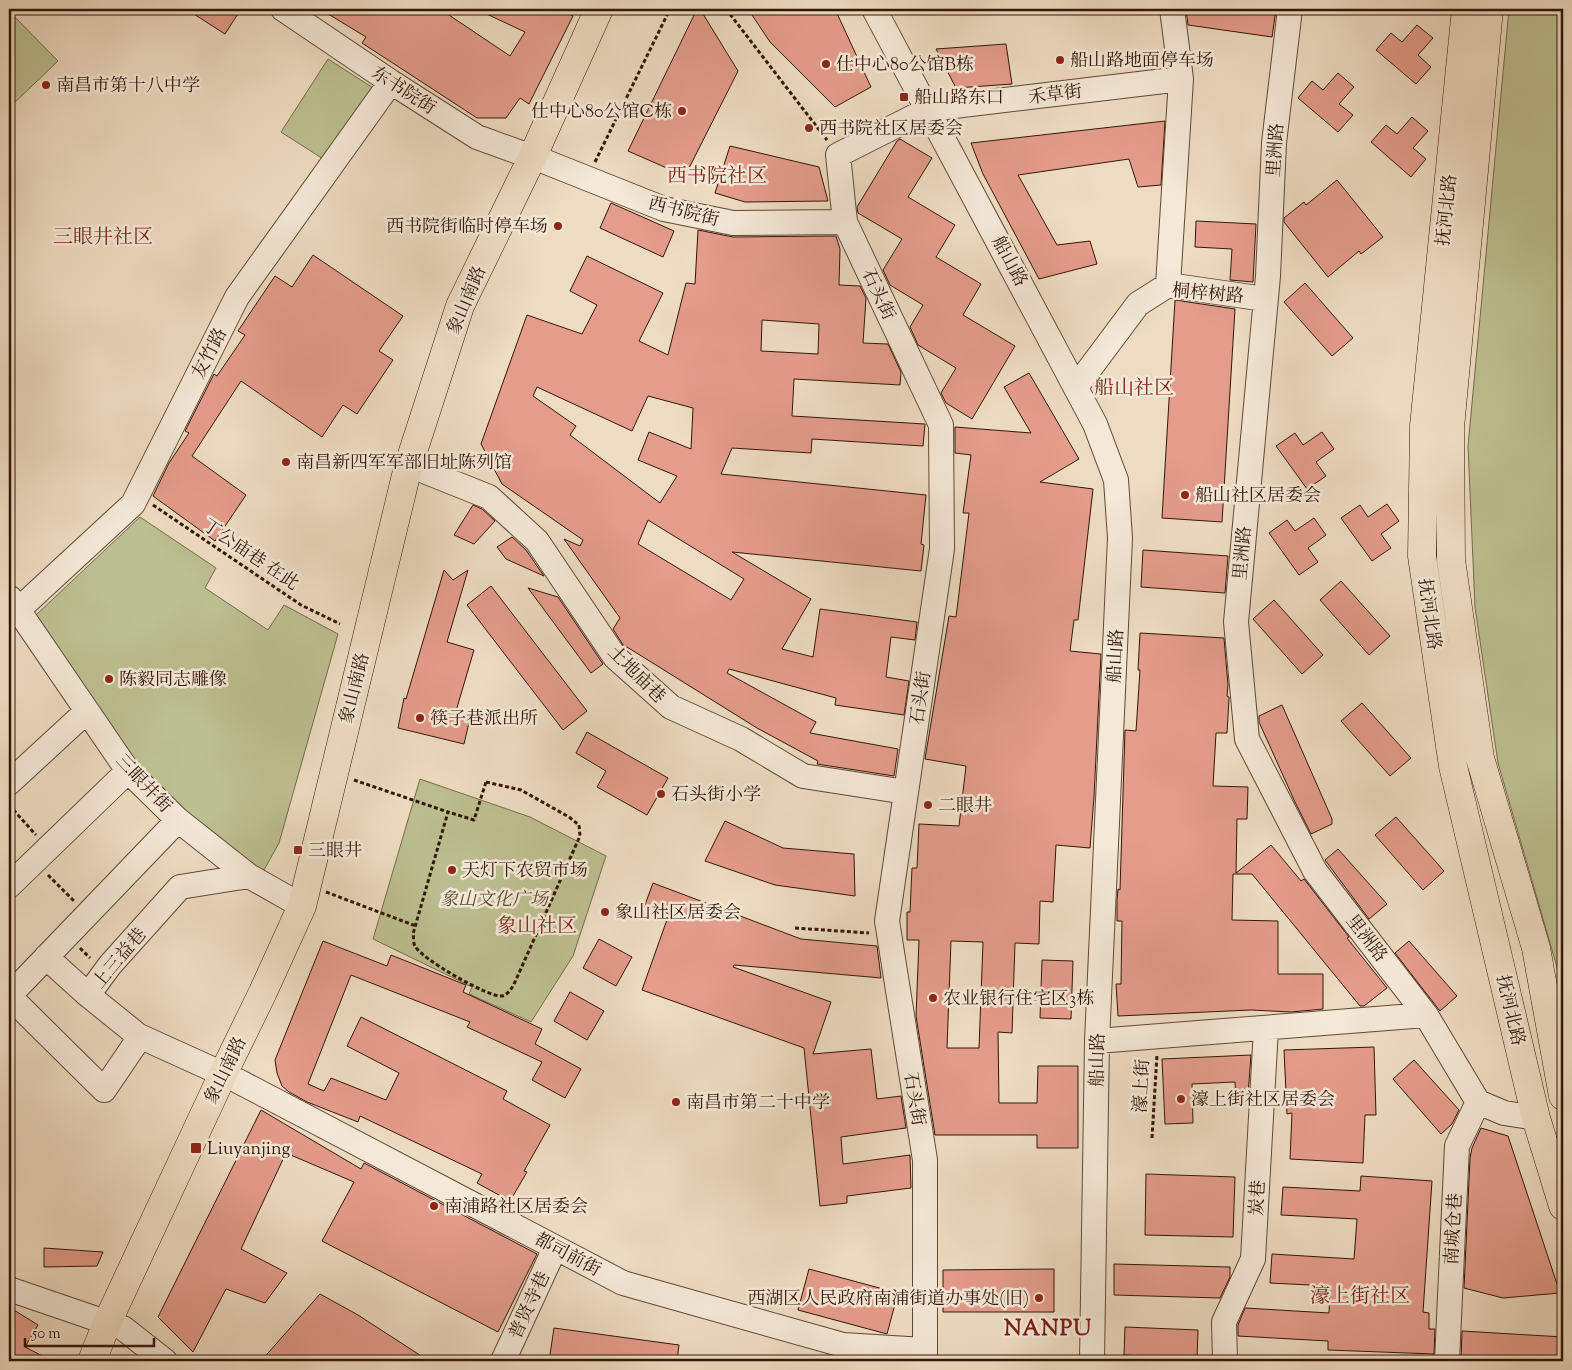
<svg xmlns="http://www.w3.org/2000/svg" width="1572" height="1370" viewBox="0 0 1572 1370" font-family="'Sorts Mill Goudy','Noto Serif SC',serif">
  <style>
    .green { fill: #bcbf90; stroke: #776a4c }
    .building { fill: #e49c8b; stroke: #321607; fill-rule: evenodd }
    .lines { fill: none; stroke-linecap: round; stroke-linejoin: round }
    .minor-casing { stroke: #614836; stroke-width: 26 }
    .major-casing { stroke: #321607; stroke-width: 29 }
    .path { stroke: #321607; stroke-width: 3; stroke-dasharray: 4 2.5; stroke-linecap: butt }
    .minor { stroke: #f4e8d7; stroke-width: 24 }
    .major { stroke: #eedcc2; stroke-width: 28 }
    .poi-dot { fill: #8f2418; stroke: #f4e8d7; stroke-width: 2 }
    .labels { text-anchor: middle; stroke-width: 5; stroke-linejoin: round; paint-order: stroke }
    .poi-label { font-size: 18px; fill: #321607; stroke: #f4e8d7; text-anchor: start }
    .street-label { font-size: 18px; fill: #321607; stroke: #f4e8d7 }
    .park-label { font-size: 18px; font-style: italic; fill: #5b4930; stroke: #f4e8d7 }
    .quarter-label { font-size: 20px; fill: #7a1f14; stroke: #f4e8d7 }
    .district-label { font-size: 22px; font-weight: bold; letter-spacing: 1px; fill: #7a1f14; stroke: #f4e8d7 }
  </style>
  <rect width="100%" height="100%" fill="#eedcc2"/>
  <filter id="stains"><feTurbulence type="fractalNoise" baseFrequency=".004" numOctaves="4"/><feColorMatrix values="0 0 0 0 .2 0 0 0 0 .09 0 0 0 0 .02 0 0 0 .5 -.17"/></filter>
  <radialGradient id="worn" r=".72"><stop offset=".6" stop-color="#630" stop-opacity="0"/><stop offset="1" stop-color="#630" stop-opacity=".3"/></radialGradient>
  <path class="green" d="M1509,9h54v979l-65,-225 -23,-156 -7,-161z
    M9,11l49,50 -49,47z
    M328,59l50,32 -47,73 -50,-32z
    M140,517l76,51 -11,20 63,42 16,-25 54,29 -59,209 -15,27 -13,-5 -67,-53 -50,-51 -98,-146z
    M420,779l110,38 76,39 -33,100 -42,66 -62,-28 3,-7 -99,-48z"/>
  <path class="building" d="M186,9h55l-16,25z
    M320,9h120l70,47 15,-24 -49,-23h85l12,7 -44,88 -9,-6 -14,20h-29l-115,-75 4,-6z
    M697,9h3l38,62 -53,105 -57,-25z
    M748,9h87l36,78 -36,20 -65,-65z
    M1186,9h90l-4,28 -84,-12z
    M1417,25l16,13 -15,17 13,12 -15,17 -40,-34 15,-17 11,9z
    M1006,44l6,40 -56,4 -20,-39z
    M1338,73l16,14 -15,17 14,11 -15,17 -40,-34 14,-17 11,9z
    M1412,117l16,14 -15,17 13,11 -15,18 -40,-35 15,-17 11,9z
    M1165,121l-4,64 -23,2 -9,-28 -111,16 39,70 33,-4 7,23 -58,15 -56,-105 -12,-31z
    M900,139l32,19 -24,39 47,28 -19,32 45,27 -18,31 52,31 -43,73 -26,-16 -5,-10 15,-25 -38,-23 -8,-18 13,-22 -33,-20 -7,-15 19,-31 -44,-26 -1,-6 40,-66z
    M730,146l89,21 9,34 -83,1 -30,-9z
    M1337,180l46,57 -22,17 -2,-3 -31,26 -44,-55v-4l20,-16 2,3z
    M611,203l63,28 -11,26 -63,-29z
    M1196,221l60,3 -3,58 -23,-2 2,-31 -37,-2z
    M698,230l35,7 103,-1 4,13 -1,36 21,1 6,12 -3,45 25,1 13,28 -1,13 -106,-6 -2,37 133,8 -2,22 -111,-7 -1,14 -79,-5 -11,26 205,21 -5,49 3,1 -3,26 -189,-19 79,47 -29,50 31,8 7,-48 97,13 -2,18 -24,-3 -5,40 23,4 -5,34 -69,-10 1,-7 -107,-29 -2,4 89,49 -6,11 88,16 -4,27 -77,-12 1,-3 -61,-33 -130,-81 -2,1 -12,-19 7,-11 -56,-79 16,7 3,-6 -81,-56 -21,-40 46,-129 55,19 15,-29 -27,-14 17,-35 76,37 -24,48 29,14 18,-72 9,1zM762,320l57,4 -1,30 -57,-3zM537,387l95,44 16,-35 45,12 -2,41 -42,-17 -11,28 39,16 -17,27 -90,-68 6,-9 -43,-30zM648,520l96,59 -13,21 -93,-56z
    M313,255l90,61 -24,35 14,9 -36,54 -14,-9 -21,32 -81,-56 -49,75 54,39 -31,46 -62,-45 16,-33 20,-30 -4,-2 29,-57 3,2 28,-41 -7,-4 37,-55 17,11z
    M1305,283l48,55 -21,18 -48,-54z
    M1175,300l60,9 -13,213 -60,-4z
    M1029,373l50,86 -39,23 53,7 -15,131h-4l-4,31 31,3 -7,143 -4,51 -34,-3 -3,57 -13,-1 -1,43 -24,-1 -3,90 -14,-1 1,71h38l1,-37h40v82h-41v-13h-102l-19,-119 3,-76h-12v-28h3l2,-44h5l2,-44 40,2 7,-60 -41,-7 24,-143 7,1 13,-104h-6l8,-58 -16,-2v-26l76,6 -27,-46zM951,941l32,1 -4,106h-32z
    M1322,432l12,17 -18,13 10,14 -19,13 -31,-43 19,-13 8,12z
    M1387,504l12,17 -18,13 10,14 -19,13 -31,-43 19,-13 8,12z
    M473,505l9,4 13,12 -21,23 -20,-9z
    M1314,518l12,17 -18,13 10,14 -19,13 -30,-42 18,-13 8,11z
    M512,537l14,13 18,26 -38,-17 -9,-12z
    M1143,550l85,6 -3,37 -84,-6z
    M444,570l9,10 15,-10 -21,72 27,8 -18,61 15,3 -7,30 -66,-16 6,-30 2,1z
    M1341,581l49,55 -21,19 -49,-55z
    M491,586l96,125 -24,19 -96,-125z
    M528,588l30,9 45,67 -12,9z
    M1274,600l49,55 -21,19 -49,-55z
    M1140,633l84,5 4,47 -1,11 2,1v2l-2,34h-11l-3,53 35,1 -1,32h-10l-1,54 35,-28 30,36 3,-2 45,58 -2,1 40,50 -23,18h-4l-108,-132h-19l-1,46 46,1v53h45v35l-32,3 -40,-2 -133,6 -2,-32h5l1,-63h-5v-21l1,-11 2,1 5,-160 11,1 4,-61h-2z
    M1362,703l49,55 -21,18 -49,-55z
    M1282,705l50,114v5l-21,10 -16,-32 -36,-80v-6z
    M587,732l81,46 -21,37 -50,-28 9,-16 -30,-18z
    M1396,817l48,54 -21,19 -48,-55z
    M725,821l58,27 71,6 1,42 -80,-11 -70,-24z
    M1338,849l49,55 -18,15 -44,-59z
    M653,883l148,56 76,7 4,32 -147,-13 -1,2 98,35 -18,52 58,-5 6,50 24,-3 5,32 -65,9 2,27 67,-9 1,33 -64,8v7l-27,3 -16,-158 -162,-58 27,-76 -11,-5 -4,8 -12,-4z
    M599,939l33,18 -16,29 -33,-18z
    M323,941l64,25 4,-11 75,30 -3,7 79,37 -7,15 46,25 -16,29 -33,-18 10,-18 -75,-35 3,-5 -119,-47 -43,109 16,7 7,-13 55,22 13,-27 -52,-27 14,-29 146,74 -4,8 47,26 -26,46 3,1 -17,29 -33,-18 5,-9 -122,-58 -2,6 -51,-20 -18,-10 -7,-6 -5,-13 -2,-13z
    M1409,941l48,55 -17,15 -45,-58z
    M1042,960l31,1 -2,58 -31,-1z
    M570,992l34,19 -17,29 -33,-19z
    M1374,1047l2,68h-11l-2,48 -73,-4 2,-46 -5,1 -3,-64z
    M1251,1055l-3,40 -12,1 -1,-14 -43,2 1,39 -28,1 -3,-65z
    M1414,1060l45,50 -7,14 -11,10 -48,-55z
    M261,1110l100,59 3,-6 173,91 -39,78 -176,-91 32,-59 -68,-29 -45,96 46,24 -22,30 -39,-14 -33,63 -35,-35z
    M1481,1128l27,8 52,157 -57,5 -39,-10 6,-130 2,-10z
    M1146,1174l89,3 -2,60 -88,-2z
    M1361,1176l71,5 -9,131 6,1v16h6l-1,25 -106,-4v-9l-90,-5v-11l7,-17 84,5 1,-27 -60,-3 2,-29 82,5 3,-40 -76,-4 2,-28 77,4z
    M44,1248l59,4 -6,14 -53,1z
    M1114,1264l116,3v10l-10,21 -106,-3z
    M809,1269l89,24 -11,41 -89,-24z
    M1054,1269v43h-111v-42z
    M320,1294l38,21 71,46h-168z
    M9,1307l29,18 -13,22 27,14h-43z
    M1125,1327l73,3 -1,29 -73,-4z
    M554,1328l125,17 -2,16h-128z
    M1462,1331l101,6v24h-102z"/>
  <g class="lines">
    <g class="minor-casing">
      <path id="minor" d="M283,9l108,73 86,55 69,25 118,47 69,14 112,-1
        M874,9l221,415 21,56 4,58 -23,503 -5,320
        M1290,9l-16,134 -6,133 -32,346 11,117 68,132 111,144 52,87 26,11 32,5
        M1168,285l13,-206
        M1076,387l62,-83 30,-19 97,14
        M424,471l65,26 48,44 78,116 56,50 70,32 62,37 103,16
        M10,598l118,173 50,49 71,56 53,30
        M17,611l116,-107 104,-207 154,-215
        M9,783l78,-72
        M9,886l119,-115
        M46,957l42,38
        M9,996l95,94 36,-53 -52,-42 22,-30 70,-78 69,-11
        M9,996l169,-176
        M137,1035l86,39
        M1097,1041l329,-26
        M238,1081l385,202 220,62 81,5
        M9,1289l114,39 42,33
        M503,1361l52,-113
        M925,1361v-201l-38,-239 55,-372 -1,-124 -96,-203 -7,-67 91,-46 252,-30 -9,-70
        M1225,1361l-1,-39 29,-63 13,-231
        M1447,1361l10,-215 21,-44"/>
    </g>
    <g class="major-casing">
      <path id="major" d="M1466,9l-42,417 -2,130 31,210 83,352 27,88
        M1489,9l-39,419 1,132 29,198 56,190 27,148
        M92,1361l15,-38 116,-249 40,-82 39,-86 106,-439 35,-108 17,-53 72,-148 67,-149"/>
    </g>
    <path class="path" d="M726,9l101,131
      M595,162l75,-153
      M153,505l148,100 39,19
      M354,780l94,32
      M486,782l35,8 48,27 10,8 1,11 -65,146c-3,6 -6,12 -13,14 -13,2 -82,-38 -87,-50 -2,-3 -1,-9 -2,-12l35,-122 26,8z
      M9,805l27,30
      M48,875l26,26
      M326,892l90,34
      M795,928l74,5
      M80,948l10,10
      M1152,1138l5,-83"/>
    <use href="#minor" class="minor"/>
    <use href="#major" class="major"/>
  </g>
  <g class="poi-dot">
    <circle cx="1060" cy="60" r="5"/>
    <circle cx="826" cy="64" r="5"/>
    <circle cx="46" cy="85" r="5"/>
    <rect x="899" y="92" width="10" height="10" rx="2.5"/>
    <circle cx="682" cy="111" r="5"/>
    <circle cx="809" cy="128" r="5"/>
    <circle cx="558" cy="226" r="5"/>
    <circle cx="286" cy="462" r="5"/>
    <circle cx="1185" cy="495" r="5"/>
    <circle cx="109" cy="679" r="5"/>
    <circle cx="420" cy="718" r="5"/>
    <circle cx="661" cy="794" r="5"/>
    <circle cx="928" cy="805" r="5"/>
    <rect x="293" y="845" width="10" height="10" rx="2.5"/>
    <circle cx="452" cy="870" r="5"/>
    <circle cx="605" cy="912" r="5"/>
    <circle cx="933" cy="998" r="5"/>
    <circle cx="1181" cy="1099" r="5"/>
    <circle cx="676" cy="1102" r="5"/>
    <rect x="190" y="1142" width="12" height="12" rx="2.5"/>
    <circle cx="434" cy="1206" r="5"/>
    <circle cx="1039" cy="1298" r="5"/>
  </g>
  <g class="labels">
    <g class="poi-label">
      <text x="1070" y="66">船山路地面停车场</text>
      <text x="836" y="70">仕中心80公馆B栋</text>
      <text x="56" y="91">南昌市第十八中学</text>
      <text x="914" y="103">船山路东口</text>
      <text x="672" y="117" text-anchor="end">仕中心80公馆C栋</text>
      <text x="819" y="134">西书院社区居委会</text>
      <text x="548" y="232" text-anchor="end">西书院街临时停车场</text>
      <text x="296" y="468">南昌新四军军部旧址陈列馆</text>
      <text x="1195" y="501">船山社区居委会</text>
      <text x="119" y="685">陈毅同志雕像</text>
      <text x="430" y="724">筷子巷派出所</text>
      <text x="671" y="800">石头街小学</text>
      <text x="938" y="811">二眼井</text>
      <text x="308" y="856">三眼井</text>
      <text x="462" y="876">天灯下农贸市场</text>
      <text x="615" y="918">象山社区居委会</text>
      <text x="943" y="1004">农业银行住宅区3栋</text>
      <text x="1191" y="1105">濠上街社区居委会</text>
      <text x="686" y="1108">南昌市第二十中学</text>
      <text x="207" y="1154">Liuyanjing</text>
      <text x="444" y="1212">南浦路社区居委会</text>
      <text x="1029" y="1304" text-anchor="end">西湖区人民政府南浦街道办事处(旧)</text>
    </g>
    <g class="street-label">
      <text transform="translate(404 90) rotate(33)" y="6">东书院街</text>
      <text transform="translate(1055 94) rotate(-7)" y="6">禾草街</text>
      <text transform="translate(1275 150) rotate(-86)" y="6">里洲路</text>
      <text transform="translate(1446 210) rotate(-84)" y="6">抚河北路</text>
      <text transform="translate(684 211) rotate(14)" y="6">西书院街</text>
      <text transform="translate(1010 261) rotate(62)" y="6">船山路</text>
      <text transform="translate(1208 293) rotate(5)" y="6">桐梓树路</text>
      <text transform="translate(879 294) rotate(65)" y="6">石头街</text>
      <text transform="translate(466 300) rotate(-67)" y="6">象山南路</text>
      <text transform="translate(209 353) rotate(-63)" y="6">友竹路</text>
      <text transform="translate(1242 553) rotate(-85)" y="6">里洲路</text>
      <text transform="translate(251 554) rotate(34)" y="6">丁公庙巷 在此</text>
      <text transform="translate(1430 614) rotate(82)" y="6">抚河北路</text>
      <text transform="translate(1115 656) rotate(-87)" y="6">船山路</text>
      <text transform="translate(637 674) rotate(45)" y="6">土地庙巷</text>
      <text transform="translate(354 688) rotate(-76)" y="6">象山南路</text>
      <text transform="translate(920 698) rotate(-82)" y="6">石头街</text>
      <text transform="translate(144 783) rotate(47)" y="6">三眼井街</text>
      <text transform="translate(1367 938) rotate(52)" y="6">里洲路</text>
      <text transform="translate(119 958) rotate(-50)" y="6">上三益巷</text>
      <text transform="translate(1511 1010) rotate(77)" y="6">抚河北路</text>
      <text transform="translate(1097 1060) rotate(-89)" y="6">船山路</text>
      <text transform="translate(225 1070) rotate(-64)" y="6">象山南路</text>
      <text transform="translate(1141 1086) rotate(-87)" y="6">濠上街</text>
      <text transform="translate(915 1099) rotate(81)" y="6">石头街</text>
      <text transform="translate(1257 1198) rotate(-87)" y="6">炭巷</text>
      <text transform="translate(1453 1229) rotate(-87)" y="6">南城仓巷</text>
      <text transform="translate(568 1254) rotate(28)" y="6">都司前街</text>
      <text transform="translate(529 1305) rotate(-65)" y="6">普贤寺巷</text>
    </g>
    <g class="park-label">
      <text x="494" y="905">象山文化广场</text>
    </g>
    <g class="quarter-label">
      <text x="717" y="182">西书院社区</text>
      <text x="103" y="243">三眼井社区</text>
      <text x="1134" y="394">船山社区</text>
      <text x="537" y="932">象山社区</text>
      <text x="1360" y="1302">濠上街社区</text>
    </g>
    <g class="district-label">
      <text x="1048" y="1335">NANPU</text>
    </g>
  </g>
  <rect width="1572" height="1370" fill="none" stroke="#eedcc2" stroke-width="30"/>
  <rect x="10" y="10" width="1552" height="1350" fill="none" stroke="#321607" stroke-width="2.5"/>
  <rect x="15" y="15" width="1542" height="1340" fill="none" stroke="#321607"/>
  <path d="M25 1338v8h129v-8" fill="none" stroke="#321607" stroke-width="2.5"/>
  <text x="32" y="1338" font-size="15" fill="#321607" stroke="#f4e8d7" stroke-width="4" paint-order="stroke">50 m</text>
  <rect width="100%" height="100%" filter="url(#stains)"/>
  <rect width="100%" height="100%" fill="url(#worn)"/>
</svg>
